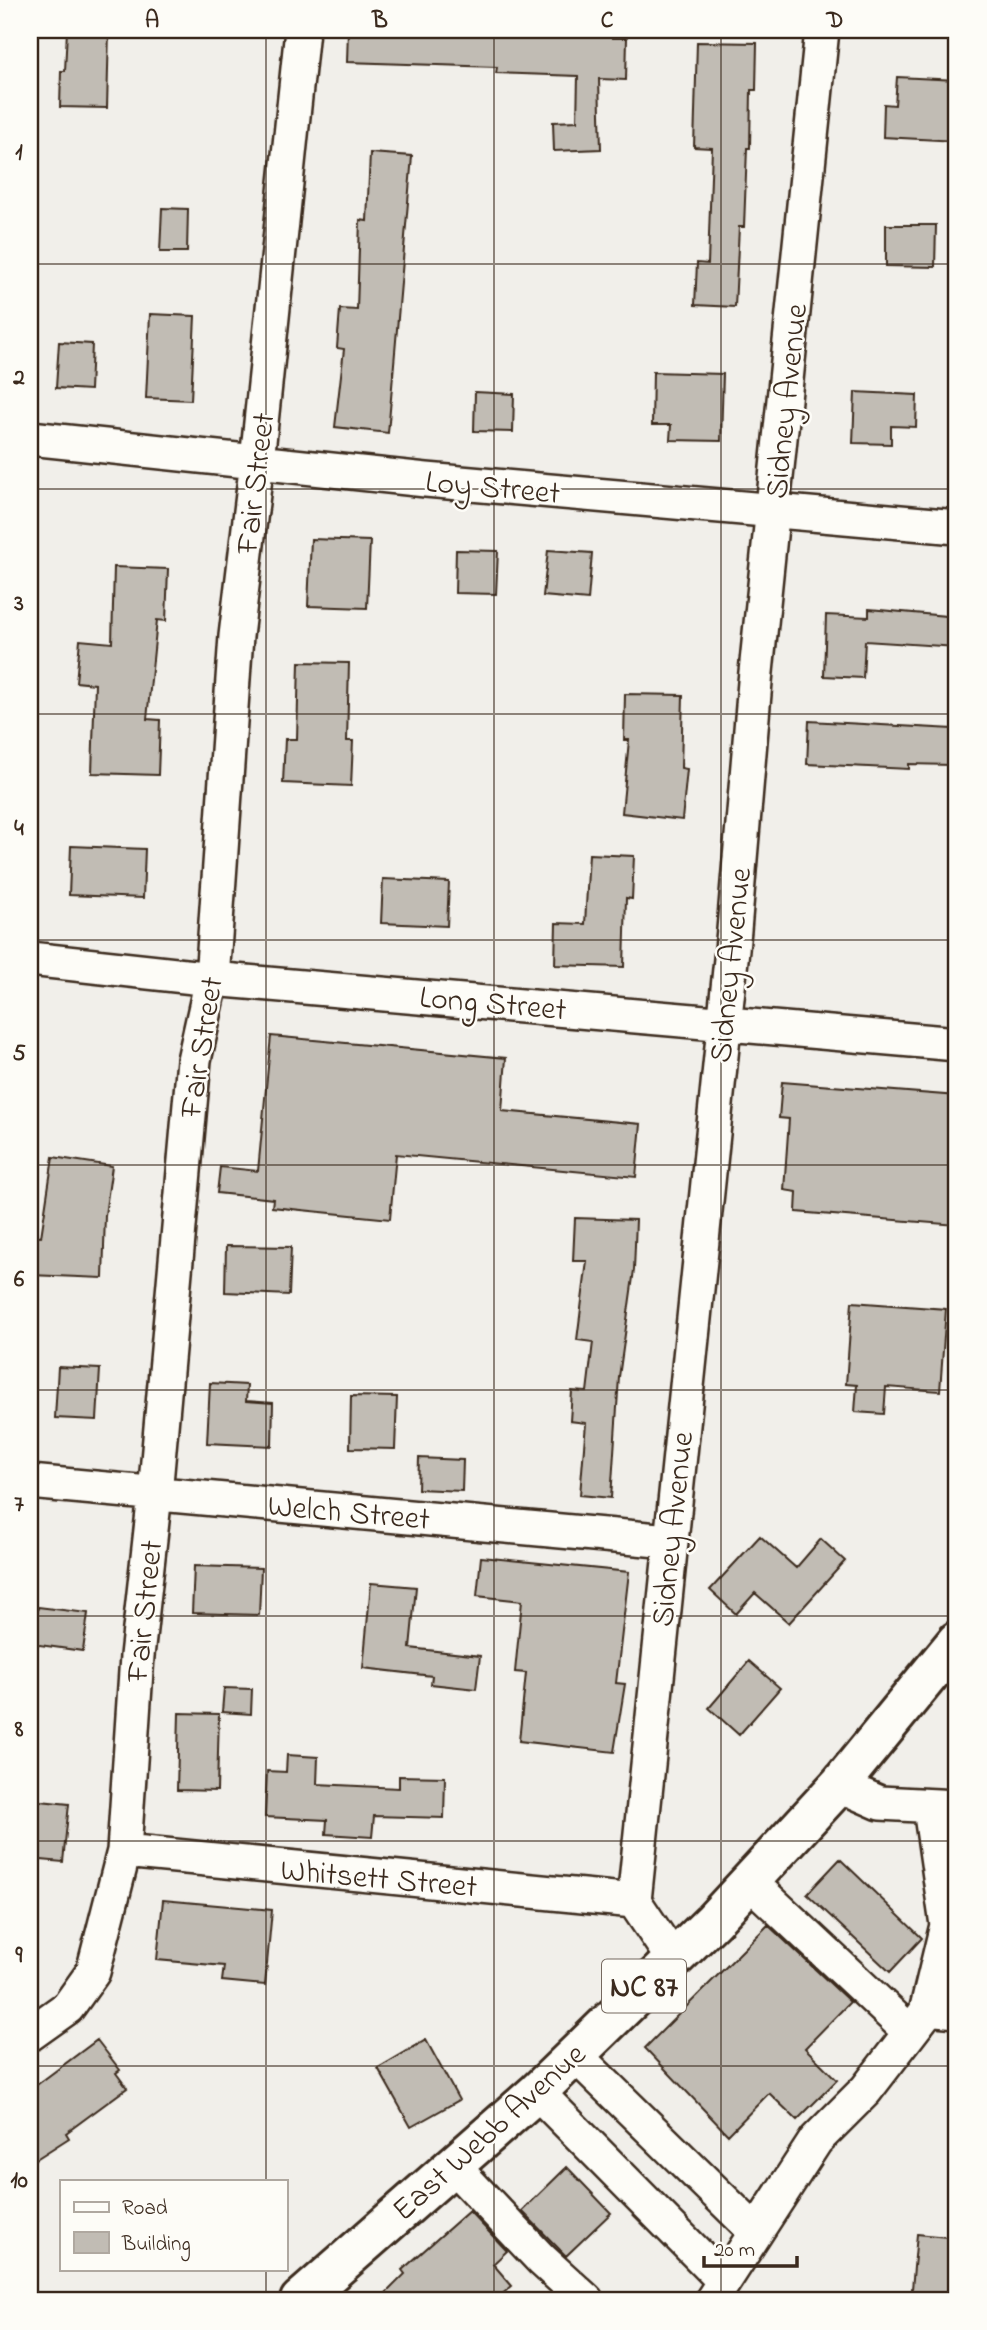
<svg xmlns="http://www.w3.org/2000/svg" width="987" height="2330" viewBox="0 0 987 2330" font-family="'Indie Flower',sans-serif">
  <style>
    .building { fill: #c1bcb4; stroke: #3b2a1e; stroke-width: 2 }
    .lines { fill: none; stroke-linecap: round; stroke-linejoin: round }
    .minor-casing { stroke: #3b2a1e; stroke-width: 38 }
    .highway-casing { stroke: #3b2a1e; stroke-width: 44 }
    .minor { stroke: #fdfcf7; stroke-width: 33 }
    .highway { stroke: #fdfcf7; stroke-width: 38 }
    .grid { fill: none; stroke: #3b2a1e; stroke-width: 2; stroke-opacity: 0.55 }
    .labels { text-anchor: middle; stroke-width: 5; stroke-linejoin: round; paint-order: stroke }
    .shield { fill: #fdfcf7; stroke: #75695f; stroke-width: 2 }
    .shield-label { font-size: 30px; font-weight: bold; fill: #3b2a1e }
    .street-label { font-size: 32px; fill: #3b2a1e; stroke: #fdfcf7 }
    .neatline { fill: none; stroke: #3b2a1e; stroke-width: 2.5 }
    .grid-label { font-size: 23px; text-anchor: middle; font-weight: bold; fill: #3b2a1e }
  </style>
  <rect width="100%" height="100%" fill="#f1efea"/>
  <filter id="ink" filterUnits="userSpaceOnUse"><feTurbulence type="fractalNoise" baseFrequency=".0143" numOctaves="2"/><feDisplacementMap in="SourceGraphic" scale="14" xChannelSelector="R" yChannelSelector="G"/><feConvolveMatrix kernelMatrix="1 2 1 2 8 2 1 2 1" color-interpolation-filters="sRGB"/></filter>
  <g filter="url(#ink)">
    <path class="building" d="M67,30h42l-2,78 -47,-1 1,-36h4z
      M348,30h121l110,5v-4l33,1v6h15l-1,42 -27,-1 2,70 -47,2 -1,-29 24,-1 1,-45 -82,-3 1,-6 -150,-5z
      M697,42l60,1 -1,47h-5l-1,58h-3l-3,79h-5l-4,80 -40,-2 2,-42 11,1 4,-116 -18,-1z
      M897,77l60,3v61l-74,-4 1,-33 11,1z
      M370,153l42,3 -24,277 -53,-6 9,-78 -7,-1 3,-39 17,1 3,-90 7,1z
      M162,208l26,1 -1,43h-27z
      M886,225h50l-1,42 -49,-1z
      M150,314l45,2 -4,84 -45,-2z
      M59,342l33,2 -2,46 -34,-2z
      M653,372l70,2 -2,67 -51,-1 1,-15h-19z
      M475,392l39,2 -1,38 -39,-1z
      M855,392l62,3 -1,32 -25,-1v18l-38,-1z
      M311,539l59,2 -3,67 -59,-2z
      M456,550l42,1 -2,43 -41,-1z
      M548,550l44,3 -4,47 -45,-4z
      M114,567l54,2 -2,52 -9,-1 -10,99 13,1 -2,55 -66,-2 3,-89 -19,-2 4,-42 32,3z
      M869,609l88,8v30l-92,-6 -2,37 -39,-2 2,-61 43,2z
      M299,662l50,1 -2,78h6l-2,45 -68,-3 2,-44h12z
      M625,694l58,1 -2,73 6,1 -5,51 -60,-7 7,-73h-5z
      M809,721l144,8 -2,36 -42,-1v5l-102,-5z
      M71,846l74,3 -2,49 -74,-3z
      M589,854l45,2 -2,43 -6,-1 -2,69 -69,-2 1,-42 29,1z
      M383,879l66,3 -2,44 -66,-3z
      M271,1036l235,22 -4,53 139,13 -5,53 -240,-23 -6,65 -118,-12 1,-8 -56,-6 3,-26 38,4z
      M782,1082l175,14v129l-161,-13 1,-20 -13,-2 5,-71 -10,-1z
      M53,1157l59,9 -7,49 -2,63 -73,-3v-39l11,1z
      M575,1218l61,2 -2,50 -15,107 -8,121 -31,-3 6,-72 -16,-2 2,-30 15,1 6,-50 -16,-2 10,-79h-14z
      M226,1246l65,1 -2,48 -64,-3z
      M852,1302l94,7 -6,82 -54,-4 -2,27 -29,-2 2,-27 -11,-1z
      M58,1367l42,2 -3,51 -42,-2z
      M210,1383l37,2 -1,16 27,2 -1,43 -65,-3z
      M351,1396l46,1 -2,52 -45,-1z
      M419,1458l44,2 -1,31 -44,-2z
      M760,1536l36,32 25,-29 24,22 -56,62 -34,-30 -19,21 -26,-24z
      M481,1557l148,15 -13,111 9,1 -11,68 -95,-11 7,-68 -11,-1 7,-71 -45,-5z
      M194,1566l67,2 -2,47 -67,-2z
      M371,1583l45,4 -6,61 70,8 -4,33 -45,-5 1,-8 -69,-8z
      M38,1607l50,6 -5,38 -51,-7z
      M749,1661l31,27 -41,47 -30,-27z
      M224,1688l28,1 -1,25 -29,-2z
      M179,1713l40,1 -2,77 -40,-1z
      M287,1755l31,2 -1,27 82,4v-12l46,1 -1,41 -70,-2 -2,21 -46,-3 1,-14 -62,-3 2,-46 19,1z
      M30,1800l39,4 -6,58 -33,-3z
      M840,1859l82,79 -32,34 -83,-78z
      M163,1900l109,10 -7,75 -43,-4 2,-15 -67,-6z
      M768,1925l82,77 -45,46 32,32 -40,40 -28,-27 -41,42 -83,-87z
      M97,2040l23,30 -4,3 11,15 -61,45 3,5 -39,25v-73z
      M426,2040l33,60 -48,27 -33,-59z
      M567,2167l44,46 -45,43 -44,-45z
      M469,2211l38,40 -14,13 19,22 -17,14h-116l26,-26 -3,-4z
      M917,2234l40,4v62h-46z"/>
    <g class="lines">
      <g class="minor-casing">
        <path id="minor" d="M30,438l396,42 531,47
          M30,959l182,20 745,65
          M30,1482l639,59
          M839,1785l41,18 77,4
          M124,1851l510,50
          M749,1881l161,151
          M634,1901l100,-971 21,-248 67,-652
          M634,1901l39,58
          M927,2008l30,3
          M30,2034l38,-27 25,-35 31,-121 13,-195 18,-162 39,-434 18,-81 24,-343 21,-175 45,-431
          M574,2054l182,178
          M537,2092l187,189
          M453,2166l89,94 44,40
          M712,2300l104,-160 50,-50 60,-78 21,-87 -17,-117"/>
      </g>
      <g class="highway-casing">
        <path id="highway" d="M300,2300l237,-208 176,-171 126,-136 118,-144"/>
      </g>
      <use href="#minor" class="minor"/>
      <use href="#highway" class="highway"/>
    </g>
  </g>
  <path class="grid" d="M266,30v2151M494,30v2270M721,30v2270M30,264h927M30,489h927M30,714h927M30,940h927M30,1165h927M30,1390h927M30,1616h927M30,1841h927M30,2066h927M266,2269v31"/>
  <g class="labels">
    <rect class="shield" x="602" y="1959.5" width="84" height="53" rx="5"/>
    <g class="shield-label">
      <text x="644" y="1996">NC 87</text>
    </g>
    <g class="street-label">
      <text transform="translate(785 401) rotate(-84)" y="11">Sidney Avenue</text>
      <text transform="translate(254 483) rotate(-83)" y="11">Fair Street</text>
      <text transform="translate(493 486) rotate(5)" y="11">Loy Street</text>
      <text transform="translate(729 965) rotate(-84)" y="11">Sidney Avenue</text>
      <text transform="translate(493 1002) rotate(5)" y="11">Long Street</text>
      <text transform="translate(200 1047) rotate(-81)" y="11">Fair Street</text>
      <text transform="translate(349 1511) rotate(5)" y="11">Welch Street</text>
      <text transform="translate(671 1529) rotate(-84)" y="11">Sidney Avenue</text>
      <text transform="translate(143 1611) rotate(-84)" y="11">Fair Street</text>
      <text transform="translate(379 1877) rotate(5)" y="11">Whitsett Street</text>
      <text transform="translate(488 2131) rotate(-42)" y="11">East Webb Avenue</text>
    </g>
  </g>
  <rect width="987" height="2330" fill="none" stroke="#fdfcf7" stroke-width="77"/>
  <rect x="60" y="2180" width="228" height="91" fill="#fdfcf7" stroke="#afa8a0" stroke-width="2"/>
  <rect x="74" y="2202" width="35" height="10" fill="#fdfcf7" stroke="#afa8a0" stroke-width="2"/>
  <text x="122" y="2214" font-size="21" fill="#3b2a1e">Road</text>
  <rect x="74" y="2232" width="35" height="21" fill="#c1bcb4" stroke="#afa8a0" stroke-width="2"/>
  <text x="122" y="2250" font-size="21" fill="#3b2a1e">Building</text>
  <path d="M704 2256v10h93v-10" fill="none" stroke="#3b2a1e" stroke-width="3.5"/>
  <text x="714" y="2256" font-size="21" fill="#3b2a1e" stroke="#fdfcf7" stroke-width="5" paint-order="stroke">20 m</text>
  <rect x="38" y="38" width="910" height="2254" class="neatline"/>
  <g class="grid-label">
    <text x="152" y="27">A</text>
    <text x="380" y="27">B</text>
    <text x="607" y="27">C</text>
    <text x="835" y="27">D</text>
    <text x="19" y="159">1</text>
    <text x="19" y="384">2</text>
    <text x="19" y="610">3</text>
    <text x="19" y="835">4</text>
    <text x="19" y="1060">5</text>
    <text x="19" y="1286">6</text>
    <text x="19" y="1511">7</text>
    <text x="19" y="1736">8</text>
    <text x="19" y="1962">9</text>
    <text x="19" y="2187">10</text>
  </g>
</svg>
